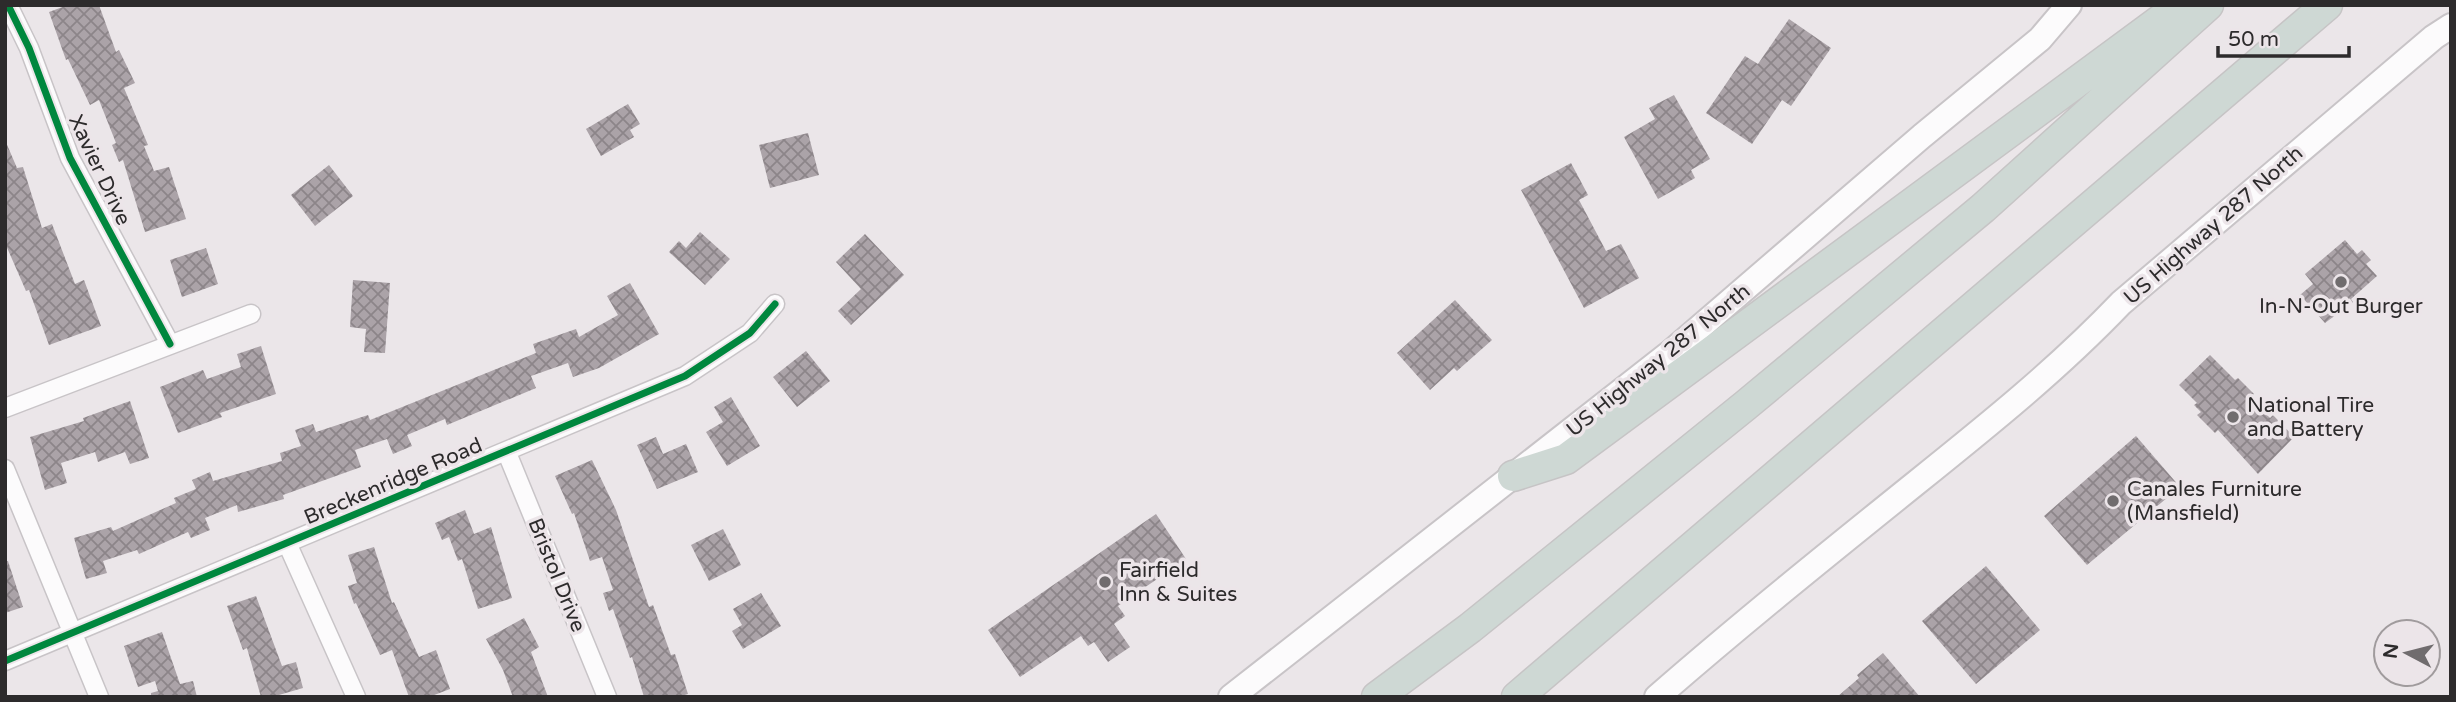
<svg xmlns="http://www.w3.org/2000/svg" width="2456" height="702" viewBox="0 0 2456 702" font-family="'Varela Round',sans-serif">
  <style>
    .building { fill: url(#building-cross-hatch) }
    .lines { fill: none; stroke-linecap: round; stroke-linejoin: round }
    .street-casing { stroke: #c8c4c7; stroke-width: 21 }
    .secondary-casing { stroke: #c8c4c7; stroke-width: 28 }
    .highway-casing { stroke: #c6c4c5; stroke-width: 33 }
    .street { stroke: #fcfbfc; stroke-width: 18 }
    .secondary { stroke: #fcfbfc; stroke-width: 24 }
    .highway { stroke: #ced8d4; stroke-width: 30 }
    .cycleway-casing { stroke: #ece5e9; stroke-width: 11 }
    .cycleway { stroke: #00873e; stroke-width: 7 }
    .poi-dot { fill: #706c6e; stroke: #ece5e9; stroke-width: 2.5 }
    .labels { text-anchor: middle; stroke-width: 7; stroke-linejoin: round; paint-order: stroke }
    .street-label { font-size: 21px; fill: #2d2b2c; stroke: #ece5e9 }
    .poi-label { font-size: 21px; fill: #2d2b2c; stroke: #ece5e9; text-anchor: start }
  </style>
  <defs>
    <pattern id="building-cross-hatch" width="8" height="8" patternUnits="userSpaceOnUse" patternTransform="scale(1.75)"><rect width="8" height="8" fill="#aba3a8"/><path d="M0 0l8 8M0 8l8-8" fill="none" stroke="#8c8589"/></pattern>
  </defs>
  <rect width="100%" height="100%" fill="#ebe6e9"/>
  <path class="building" d="M68,5h31l17,47 3,-2 16,33 -11,5 24,57 -4,1 10,25 15,-4 17,52 -41,13 -22,-72 -4,2 -7,-17 4,-2 -17,-43 -9,5 -22,-46 -2,1 -17,-48z
    M1789,19l42,29 -40,58 -9,-6 -30,44 -46,-31 39,-57 13,8z
    M1674,95l36,64 -19,11 4,8 -37,21 -34,-62 31,-18 -6,-11z
    M628,104l12,20 -10,6 4,7 -33,19 -15,-27z
    M808,133l11,42 -49,13 -11,-43z
    M5,140l12,28 6,-1 19,61 10,-4 23,60 9,-4 17,46 -52,19 -20,-55 -3,1 -21,-48z
    M1571,163l17,32 -9,5 27,51 15,-7 18,34 -55,30 -63,-118z
    M329,165l24,31 -38,30 -24,-31z
    M700,232l30,27 -25,26 -36,-33 10,-11 7,7z
    M865,234l39,41 -53,50 -13,-14 23,-22 -25,-27z
    M2345,240l12,14 5,-4 9,10 -5,4 11,12 -26,23 2,3 -28,21 -25,-28 13,-11 -8,-10z
    M206,248l12,36 -36,13 -12,-37z
    M353,280l37,3 -5,70 -21,-1 2,-23 -16,-2z
    M630,283l29,51 -60,34 -26,9 -5,-14 -37,13 5,12 -89,37 -2,-6 -38,16 5,11 -19,8 -6,-15 -32,11 6,17 -78,28 1,4 -46,13 -1,-7 -32,13 5,12 -19,8 -3,-6 -49,22 -2,-4 -34,11 4,12 -21,6 -12,-41 37,-11 2,4 63,-28 -2,-5 22,-9 -4,-9 18,-8 3,9 69,-20 -2,-8 21,-7 -6,-16 18,-6 3,8 52,-17 2,5 166,-67 -3,-9 43,-15 3,8 39,-22 -11,-19z
    M1455,300l37,40 -35,31 -3,-3 -24,22 -33,-37z
    M261,346l15,48 -56,19 2,4 -44,16 -18,-46 43,-17 4,9 34,-12 -4,-13z
    M806,351l24,30 -33,26 -24,-30z
    M2210,355l25,25 3,-2 16,16 -4,4 20,20 3,-3 21,22 -36,37 -40,-44 -3,3 -18,-18 4,-3 -7,-7 3,-2 -18,-18z
    M731,397l29,49 -33,20 -21,-34 17,-10 -9,-15z
    M130,401l19,57 -19,6 -5,-12 -27,10 -3,-10 -34,11 6,20 -22,7 -15,-53 54,-16 -1,-3z
    M2136,436l44,51 -93,78 -43,-49z
    M656,437l7,17 23,-10 12,28 -41,17 -20,-44z
    M592,460l24,50 33,97 4,-2 18,50 4,-1 13,40 -10,3h-34l-12,-40 -2,1 -17,-49 -4,2 -6,-18 10,-3 -11,-33 -12,4 -16,-48 -2,1 -17,-38z
    M465,510l9,24 17,-7 21,71 -34,11 -16,-50 -4,2 -9,-24 -7,3 -7,-17z
    M1156,514l30,45 -68,47 7,10 -11,8 16,23 -22,15 -14,-20 -6,4 -7,-10 -61,41 -32,-47z
    M723,529l18,36 -32,16 -18,-36z
    M374,547l18,56 2,-1 25,55 17,-7 14,39 -21,8h-20l-17,-47 -12,5 -24,-52 -2,1 -6,-18 9,-3 -9,-28z
    M5,561h3l15,46 -18,6z
    M1986,566l54,64 -64,54 -54,-63z
    M761,593l20,33 -38,23 -11,-18 10,-6 -9,-16z
    M256,596l26,70 14,-4 7,26 -31,9h-11l-14,-49 -4,2 -16,-44z
    M524,618l15,29 -8,5 17,45h-35l-10,-27 -17,-31z
    M162,632l18,52 13,-3 4,16h-46v-4l7,-2 -3,-10 -17,6 -14,-41z
    M1883,653l37,44h-83l22,-19 -2,-3z"/>
  <g class="lines">
    <g class="street-casing">
      <path id="street" d="M8,5l21,43 41,110 100,186
        M5,408l246,-94
        M507,453l100,244
        M5,469l94,228
        M287,543l69,154
        M5,661l680,-285 65,-43 25,-29"/>
    </g>
    <g class="secondary-casing">
      <path id="secondary" d="M1231,697l439,-344 252,-217 118,-97 29,-34
        M1657,697c85,-74 172,-144 259,-214 71,-57 142,-114 205,-180l313,-266 17,-11"/>
    </g>
    <g class="highway-casing">
      <path id="highway" d="M1513,476l53,-17 615,-454
        M1377,697l93,-69 276,-223 237,-197 225,-203
        M1517,697l810,-692"/>
    </g>
    <use href="#street" class="street"/>
    <use href="#secondary" class="secondary"/>
    <use href="#highway" class="highway"/>
    <g class="cycleway-casing">
      <path id="cycleway" d="M8,5l21,43 41,110 100,186
        M5,661l680,-285 65,-43 25,-29"/>
    </g>
    <use href="#cycleway" class="cycleway"/>
  </g>
  <g class="poi-dot">
    <circle cx="2341" cy="282" r="7"/>
    <circle cx="2233" cy="417" r="7"/>
    <circle cx="2113" cy="501" r="7"/>
    <circle cx="1105" cy="582" r="7"/>
  </g>
  <g class="labels">
    <g class="street-label">
      <text transform="translate(100 170) rotate(65)" y="7">Xavier Drive</text>
      <text transform="translate(2213 225) rotate(-41)" y="7">US Highway 287 North</text>
      <text transform="translate(1658 360) rotate(-39)" y="7">US Highway 287 North</text>
      <text transform="translate(393 481) rotate(-23)" y="7">Breckenridge Road</text>
      <text transform="translate(557 575) rotate(68)" y="7">Bristol Drive</text>
    </g>
    <g class="poi-label">
      <text x="2341" y="313" text-anchor="middle">In-N-Out Burger</text>
      <text x="2247" y="412">National Tire<tspan x="2247" dy="24">and Battery</tspan></text>
      <text x="2127" y="496">Canales Furniture<tspan x="2127" dy="24">(Mansfield)</tspan></text>
      <text x="1119" y="577">Fairfield<tspan x="1119" dy="24">Inn &amp; Suites</tspan></text>
    </g>
  </g>
  <rect width="2456" height="702" fill="none" stroke="#2d2b2c" stroke-width="14"/>
  <g transform="translate(2407 653) rotate(277)"><circle r="33" fill="#ece5e9" stroke="#a09b9d" stroke-width="2"/>
  <path d="M0-5L12 26L0 18L-12 26Z" fill="#706c6e"/>
  <text y="-10" font-size="19" font-weight="bold" text-anchor="middle" fill="#2d2b2c">N</text>
  </g>
  <path d="M2218 46v10h131v-10" fill="none" stroke="#2d2b2c" stroke-width="3.5"/>
  <text x="2228" y="46" font-size="21" fill="#2d2b2c" stroke="#ece5e9" stroke-width="5" paint-order="stroke">50 m</text>
</svg>
